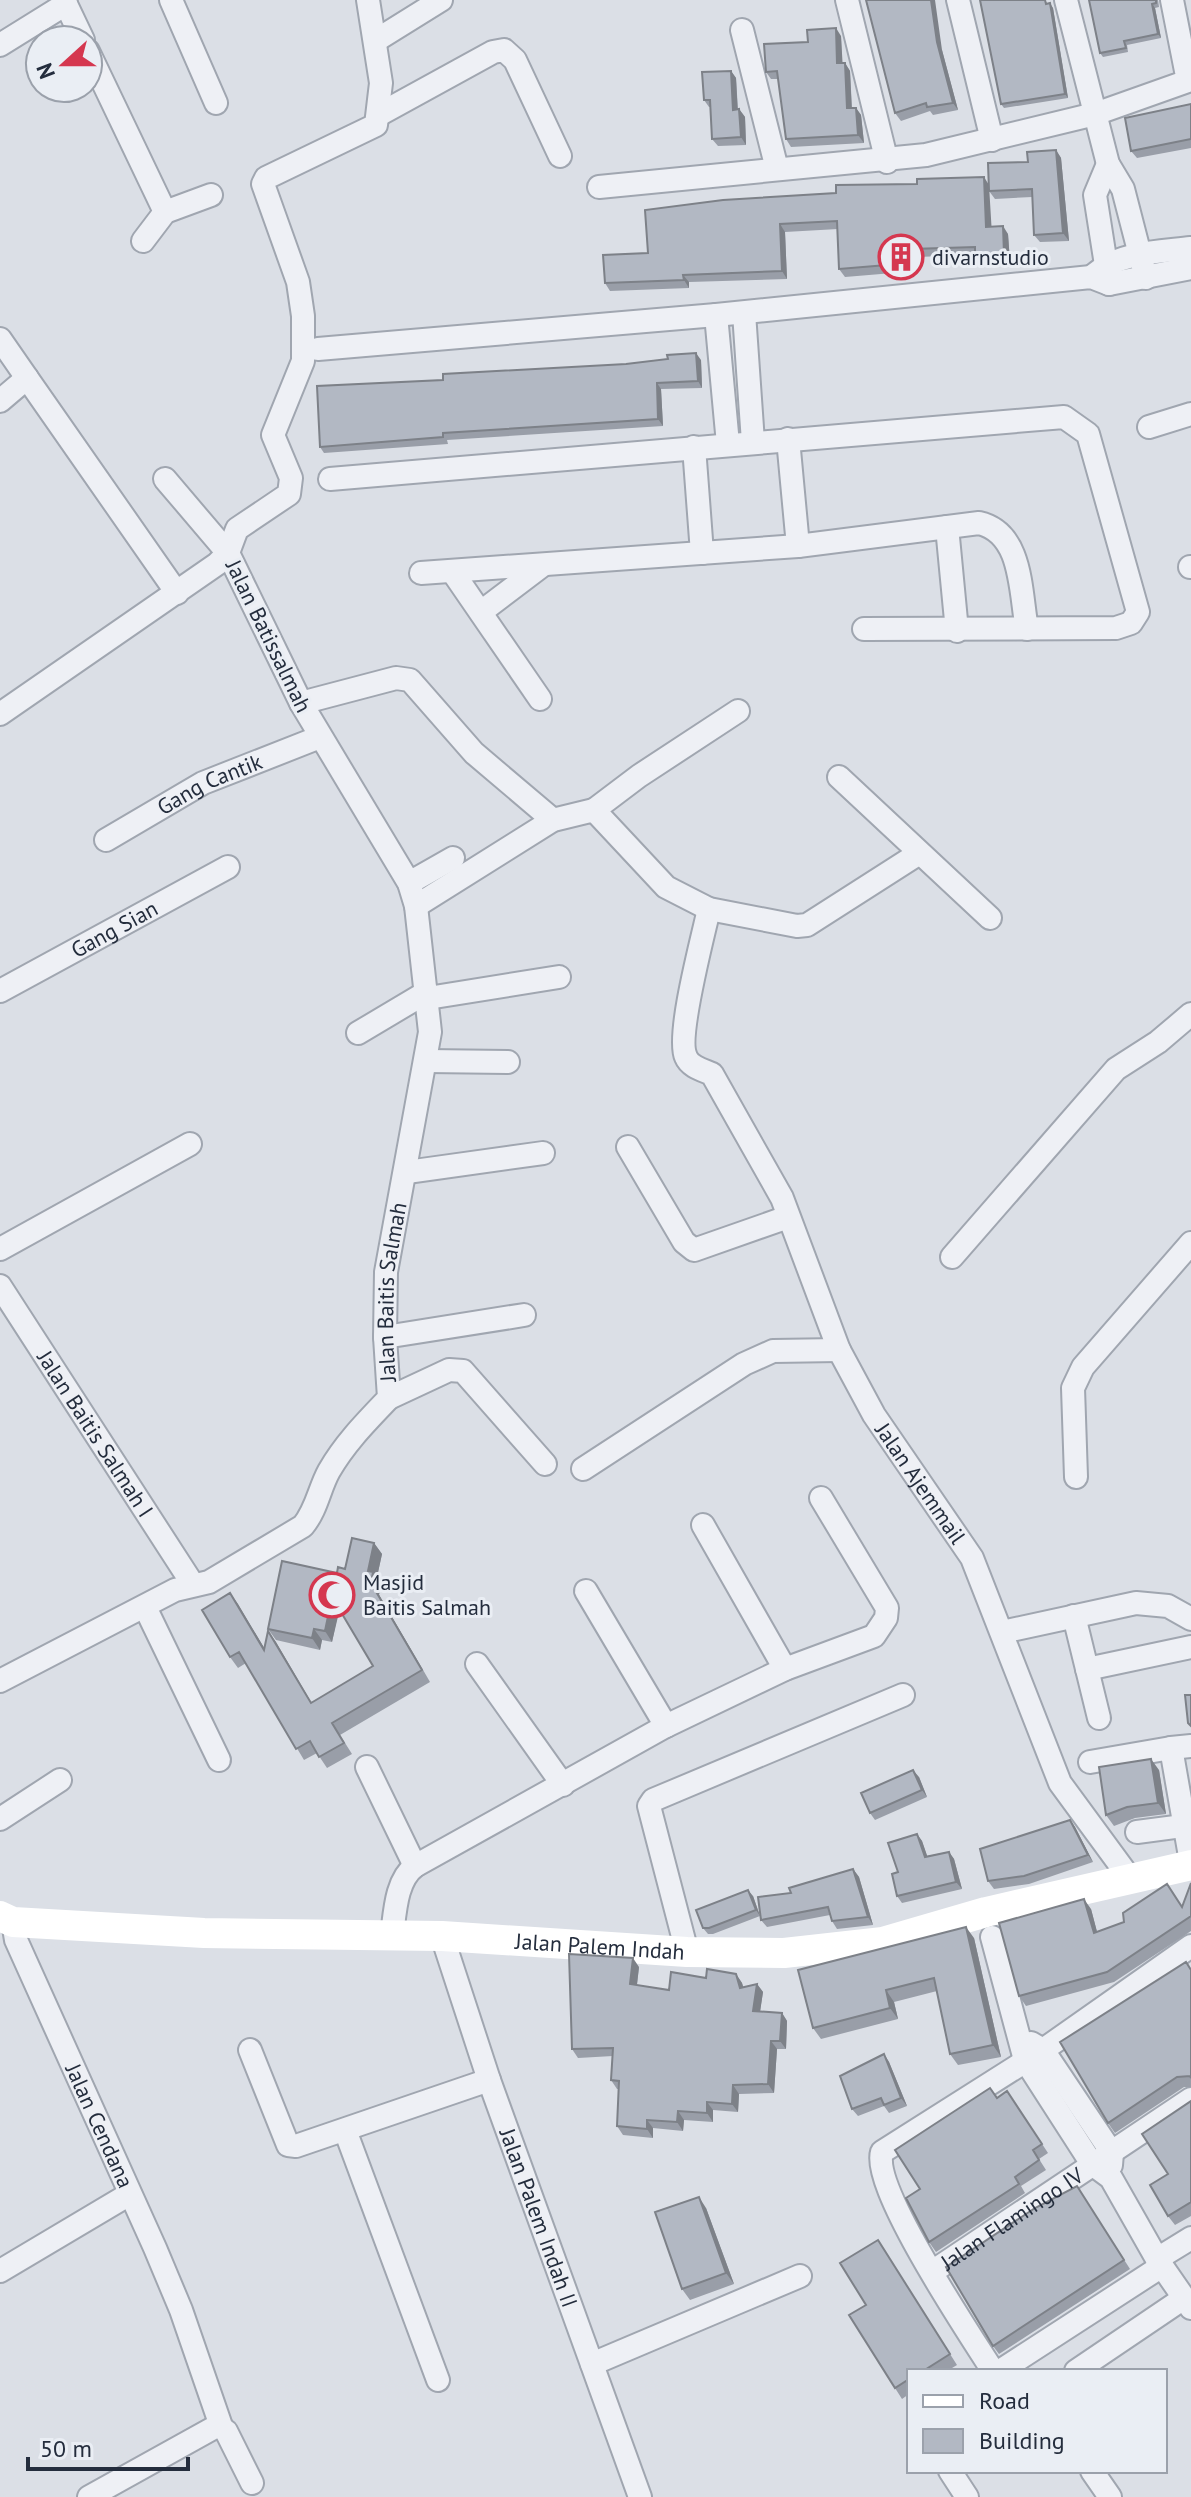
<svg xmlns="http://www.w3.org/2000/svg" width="1191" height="2497" viewBox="0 0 1191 2497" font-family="'PT Sans',sans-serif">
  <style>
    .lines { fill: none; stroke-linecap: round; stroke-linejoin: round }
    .street-casing { stroke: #a0a6b0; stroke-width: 26 }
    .street { stroke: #eef0f5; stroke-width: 22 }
    .secondary { stroke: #fff; stroke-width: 30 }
    .wall { fill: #999ea8 }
    .shaded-wall { fill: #7d8188 }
    .building { fill: #b2b8c3; stroke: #7d8188; stroke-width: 2 }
    .labels { text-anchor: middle; stroke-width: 6; stroke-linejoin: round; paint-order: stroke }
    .poi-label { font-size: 22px; fill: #242d3d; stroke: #eaeef4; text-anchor: start }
    .street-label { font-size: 22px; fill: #242d3d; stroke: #eaeef4 }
  </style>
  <rect width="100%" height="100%" fill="#dbdfe6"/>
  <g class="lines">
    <g class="street-casing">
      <g id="street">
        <path d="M64,0l19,40"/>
        <path d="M171,0l45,103"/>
        <path d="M847,0l40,162"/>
        <path d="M958,0l34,140"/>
        <path d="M1066,0l42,164 15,25 23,89"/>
        <path d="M742,30l35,139"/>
        <path d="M375,41l66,-41"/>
        <path d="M0,45l66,-41"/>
        <path d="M88,51l77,161"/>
        <path d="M380,114l113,-62 11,-2 11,10 45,96"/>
        <path d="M1108,164l-13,31 14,89"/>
        <path d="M599,187l327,-32 169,-41 93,-33 -16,-81"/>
        <path d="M143,241l22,-29 46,-17"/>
        <path d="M1095,274c25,-22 64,-22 96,-26"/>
        <path d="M744,313l9,129"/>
        <path d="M716,315l12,129"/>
        <path d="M0,339l27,39"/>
        <path d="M318,349l398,-34 375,-38 18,7 82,-16"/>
        <path d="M0,401l27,-23 150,215"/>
        <path d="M1149,427l42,-13"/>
        <path d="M788,439l10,107"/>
        <path d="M694,447l8,106"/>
        <path d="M330,479l734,-62 24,17 50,178 -7,11 -15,5 -252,1"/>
        <path d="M947,527l10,104"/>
        <path d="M1190,567h1"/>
        <path d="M452,571l88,128"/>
        <path d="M421,573l377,-27 181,-23c44,10 41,69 48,106"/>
        <path d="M481,612l62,-47"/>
        <path d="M301,703l95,-25 14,2 64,73 79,67"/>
        <path d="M0,714l217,-150 11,-11 9,-24 52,-35 2,-16 -18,-43 30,-74v-45l-5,-34 -35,-98 3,-6 110,-53 5,-42 -13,-83"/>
        <path d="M839,777l151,141"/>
        <path d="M594,810l45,-34 99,-65"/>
        <path id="s1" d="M106,840l97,-57 117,-46"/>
        <path d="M409,883l44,-25"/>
        <path d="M416,906l137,-86 41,-10 72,77 43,22 88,17 10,-1 111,-71"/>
        <path id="s2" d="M709,909c-6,27 -33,128 -23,148 4,10 17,13 26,17l70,124 57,152 35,65 98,143 88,225 69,94"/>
        <path id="s3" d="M0,991l228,-124"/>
        <path d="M428,998l131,-21"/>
        <path d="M358,1033l69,-41"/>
        <path d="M427,1061l81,1"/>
        <path d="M628,1147l56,95 10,8 94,-33"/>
        <path d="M407,1172l136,-19"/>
        <path d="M0,1249l190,-105"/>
        <path d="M952,1257l164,-188 42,-27 33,-28"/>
        <path id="s4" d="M0,1286l192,297"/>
        <path d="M385,1337l139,-22"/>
        <path d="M389,1398l60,-28 14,1 82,93"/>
        <path d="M583,1469l161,-105 29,-13 66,-1"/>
        <path d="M1076,1477l-3,-89 10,-21 108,-124"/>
        <path d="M703,1525l82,144"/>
        <path d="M586,1591l80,135"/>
        <path d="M145,1607l74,153"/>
        <path d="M1074,1616l25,102"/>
        <path d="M1002,1632l134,-29 32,3 23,13"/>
        <path d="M477,1664l86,121"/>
        <path d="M1087,1669l104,-22"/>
        <path id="s5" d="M0,1681l175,-91 34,-8 94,-56c14,-17 16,-37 26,-55 16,-28 38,-50 60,-73l-4,-61 1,-65 44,-240 -14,-126 -7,-23 -108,-180 -73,-150 -63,-74"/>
        <path d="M1171,1748l20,-2"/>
        <path d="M1090,1762l81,-14 20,114"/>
        <path d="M367,1767l48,99"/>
        <path d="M0,1819l60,-39"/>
        <path d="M1137,1832l54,-7"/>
        <path id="s6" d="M13,1922l3,18 139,308 26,62 40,116"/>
        <path d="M392,1935c3,-23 4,-55 23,-69l251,-140 119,-57 89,-33 12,-18 1,-10 -66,-110"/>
        <path id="s7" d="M442,1936l47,144 151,417"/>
        <path d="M992,1937l33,123 67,104 19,14 46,81 34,49"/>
        <path d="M687,1952l-38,-146 4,-6 250,-105"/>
        <path d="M1031,2043l12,7 69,103 -1,12"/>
        <path d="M250,2050l38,95 8,1 193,-66"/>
        <path d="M345,2130l93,250"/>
        <path d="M1157,2259l34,-21"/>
        <path d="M0,2271l128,-76"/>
        <path id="s8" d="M932,2272l259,-173"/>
        <path d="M592,2364l208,-88"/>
        <path d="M993,2371c-23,-36 -122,-184 -111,-219l161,-102 148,-104"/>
        <path d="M1000,2371l162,-105"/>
        <path d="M1076,2371l108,-73"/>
        <path d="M950,2471l17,26"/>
        <path d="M1092,2471l18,26"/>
        <path d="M89,2497l128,-71 9,5 26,52"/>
      </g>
    </g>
    <use href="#street" class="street"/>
    <path class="secondary" id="s9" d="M0,1916l13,6 191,11 238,3 245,16 97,1 99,-11 103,-30 205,-47"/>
  </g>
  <path class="wall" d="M1089,0h69l1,7 -4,1 6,30 -34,7 1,7 -25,5 -3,-4z
    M1048,4l5,4 15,90 -64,10 -3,-4z
    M841,36l1,27h3l5,8 2,37h4l5,7 3,28 -73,4 -5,-8 -8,-60h-7l-5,-7 42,-30z
    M942,50l16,60 -25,5 -3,-4 -29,10 -6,-8z
    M731,71l5,7 2,32 1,-1 6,8 1,28 -28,1 -6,-7 -1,-32h-2l-5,-7z
    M1191,104v44l-54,10 -6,-7z
    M1056,150l5,8 8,83 -29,1 -6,-7 -2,-38 -37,2 -6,-8 39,-29z
    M645,210l346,17 17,7 2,28 -29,1 -6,-8 -59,2 1,14 -72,6 -6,-8 -1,-40 -53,3 2,47 -98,3v6l-79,3 -5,-8 43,-30z
    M701,360l1,28 -41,1 2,37 -216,14 1,4 -124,9 -4,-6 123,-67z
    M374,1543l8,11 -5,23 4,6 -2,12 51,87 -90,53 12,19 -25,14 -10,-15 -13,7 -58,-97 -8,5 -8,-11v-64l34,55 4,-17 43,72 62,-37 -34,-57 -7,33 -10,-2 -2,10 -44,-10 -8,-11 69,-56 8,-4z
    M1159,1770l7,44 -31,4 -21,8 -8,-11z
    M919,1777l8,20 -52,23 -5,-7z
    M1070,1820l5,7 18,35 -64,22 -35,5 -6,-8z
    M917,1834l5,7 5,15 22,-4 5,7 8,30 -60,14 -5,-7 1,-24z
    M853,1869l6,8 14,48 -36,4 -5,-8 -2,-6 -63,12 -6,-7 30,-27z
    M1191,1883v48l-77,51 -88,24 -7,-10 72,-87 6,23 85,-25z
    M753,1896l7,20 -47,18h-5l-5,-6z
    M974,1938l27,119 -43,8 -8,-11 -13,-63 -43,11 4,17 -77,20 -8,-11z
    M639,1967l-2,18 32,5 37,-12 30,-4 6,9 1,4 14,-3 6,8 -3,19 22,2 5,8 -1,28h-9l-3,44 -35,1 -1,18 -25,-2v12l-29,-2 -1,11 -30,-3v10l-30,-3 -6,-9 2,-37h-2l-6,-9 2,-24 -35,2 -6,-9z
    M1191,1969v118h-7l-69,46 -7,-10z
    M884,2054l5,8 18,44 -18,7 -5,-7 -26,10 -6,-7z
    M1007,2091l41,62 -9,6 7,11 -25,16 4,7 -89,59 -7,-10 -9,-53 77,-91z
    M1191,2101v115l-16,9 -7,-9v-42z
    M1077,2186l53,83 -131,85 -6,-8z
    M706,2208l28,76 -44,16 -8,-11z
    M878,2240l79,125 -10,6h-38v23l-7,5 -7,-11 -29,-83z"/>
  <path class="shaded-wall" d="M931,0h4l7,50 16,60 -5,-7 -16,-61z
    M1050,3l3,5 15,90 -3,-4z
    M1152,4l3,4 6,30 -3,-4z
    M836,28l5,8 2,35 -6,-8z
    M845,63l5,8 2,45 -5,-8z
    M731,71l5,7 2,39 -5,-7z
    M856,108l5,7 3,28 -6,-8z
    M739,109l6,8 1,28 -5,-8z
    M1056,150l5,8 8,83 -6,-8z
    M984,177l5,8 3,50 -6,-8z
    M780,224l5,8 2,47 -5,-8z
    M1003,226l5,8 2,28 -6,-8z
    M911,249l5,8 1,14 -6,-8z
    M683,275l6,7v6l-5,-8z
    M696,353l5,7 1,28 -4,-7z
    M657,383l4,6 2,37 -5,-7z
    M374,1543l8,11 -5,23 4,6 -2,12 51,87 -59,-99 -3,-12z
    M230,1593l8,11 34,57 -8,-11z
    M332,1597l8,11 -8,34 -7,-11z
    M314,1629l8,11 -2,10 -8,-12z
    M268,1631l8,11 42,72 -7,-11z
    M1151,1759l8,11 7,44 -8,-11z
    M913,1770l6,7 8,20 -5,-7z
    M1070,1820l5,7 18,35 -5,-7z
    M917,1834l5,7 8,23 -5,-7z
    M949,1852l5,7 8,30 -6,-7z
    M853,1869l6,8 14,48 -5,-8z
    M748,1890l5,6 7,20 -4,-6z
    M1084,1899l7,10 9,34 -6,-10z
    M966,1927l8,11 27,119 -8,-12z
    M633,1958l6,9 -3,25 -6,-8z
    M736,1974l6,9 4,13 -6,-8z
    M757,1984l6,8 -4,27 -6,-8z
    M886,1990l8,12 4,17 -8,-11z
    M782,2013l5,8 -1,28 -6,-8z
    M771,2041l6,8 -3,44 -6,-9z
    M884,2054l5,8 18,44 -6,-8z
    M733,2085l6,9 -1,18 -6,-8z
    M707,2102l6,8v12l-6,-9z
    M678,2111l6,9 -1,11 -6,-9z
    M647,2120l6,8v10l-6,-9z
    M699,2197l7,11 28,76 -8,-11z"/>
  <path class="building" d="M866,0h65l6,42 16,61 -26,4 -1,-4 -31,10z
    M980,0h65l1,4 4,-1 15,91 -64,10z
    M1089,0h67v3l-4,1 6,30 -34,7 2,7 -26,5z
    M836,28l1,35h8l2,45h9l2,27 -72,4 -9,-68 -11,1 -2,-28 44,-2 -1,-12z
    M731,71l2,39 6,-1 2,28 -29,2 -2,-39h-6l-2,-28z
    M1191,104v35l-60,12 -6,-33z
    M1056,150l7,83 -29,2 -2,-46 -43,2 -1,-28 40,-1 -1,-10z
    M984,177l2,50 17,-1 1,28 -29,1v-8l-64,2v14l-72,6 -2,-48 -57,3 2,47 -99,4 1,5 -79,3 -2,-28 45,-2 -3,-43 78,-10 113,-7v-8l81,-1v-5z
    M696,353l2,28 -41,2 1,36 -215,14v4l-123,10 -3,-61 126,-6v-6l183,-10 42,-5 -1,-4z
    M352,1538l22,5 -6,28 5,1 -2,11 51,87 -90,53 12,20 -25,14 -9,-16 -14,8 -57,-97 -9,5 -28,-47 28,-17 34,57 4,-19 43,72 62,-37 -41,-69 -7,34 -11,-2 -2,9 -44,-9 14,-68 55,12 1,-6 7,2z
    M1185,1695h6v31l-3,-3z
    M1151,1759l7,44 -31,4 -21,8 -7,-48z
    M913,1770l9,20 -52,23 -9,-20z
    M1070,1820l18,35 -64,21 -36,5 -8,-32z
    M917,1834l8,23 24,-5 7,30 -59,14 -5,-22 6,-2 -10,-29z
    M853,1869l15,48 -36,4 -4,-14 -67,13 -3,-23 33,-4 -2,-5z
    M1191,1883v33l-84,56 -88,24 -20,-73 85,-24 10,34 30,-11 -1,-9 44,-29 15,23z
    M748,1890l8,20 -47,18h-6l-7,-18z
    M966,1927l27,118 -43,9 -16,-76 -48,12 4,18 -77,20 -15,-58z
    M569,1954l64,4 -3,26 39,6 2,-18 35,6 1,-9 29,5 4,14 17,-4 -4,27 29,2 -2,28h-9l-3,43 -35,1 -1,19 -25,-2v11l-29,-2 -1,11 -30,-2v9l-30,-3 2,-45 -8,-1 2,-32 -41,1z
    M1186,1962l5,8v108l-1,-2 -13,1 -69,46 -48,-81z
    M884,2054l17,44 -17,7 -3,-7 -29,11 -12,-33z
    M990,2088l7,10 10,-7 35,53 -9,6 6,10 -24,17 4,7 -90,58 -23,-44 14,-9 -25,-39z
    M1191,2101v101l-23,14 -18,-31 18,-11 -26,-40z
    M1077,2186l47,74 -131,86 -47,-79 89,-59z
    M699,2197l27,76 -44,16 -27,-77z
    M878,2240l72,114 -27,17h-14v8l-14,9 -46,-73 17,-10 -26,-42z"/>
  <defs>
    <g id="building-ring" transform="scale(2.3)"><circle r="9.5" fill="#eaeef4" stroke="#d5374f" stroke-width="1.5"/><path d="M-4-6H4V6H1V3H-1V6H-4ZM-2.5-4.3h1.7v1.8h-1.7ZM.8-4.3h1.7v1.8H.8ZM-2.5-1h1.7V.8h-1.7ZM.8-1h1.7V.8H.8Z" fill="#d5374f"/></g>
    <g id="mosque-ring" transform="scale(2.3)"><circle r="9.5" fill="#eaeef4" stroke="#d5374f" stroke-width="1.5"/><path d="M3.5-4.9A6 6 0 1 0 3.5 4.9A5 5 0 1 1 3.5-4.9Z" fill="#d5374f"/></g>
  </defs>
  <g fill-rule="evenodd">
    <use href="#building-ring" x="901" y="257"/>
    <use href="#mosque-ring" x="332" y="1595"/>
  </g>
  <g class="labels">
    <g class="poi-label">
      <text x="932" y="265">divarnstudio</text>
      <text x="363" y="1590">Masjid<tspan x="363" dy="25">Baitis Salmah</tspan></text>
    </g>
    <g class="street-label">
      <text transform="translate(269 636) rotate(64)" y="8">Jalan Batissalmah</text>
      <text dy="8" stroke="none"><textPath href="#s1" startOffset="118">Gang Cantik</textPath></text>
      <text dy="8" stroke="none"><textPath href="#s3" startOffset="130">Gang Sian</textPath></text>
      <text dy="8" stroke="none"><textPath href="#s5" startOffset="604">Jalan Baitis Salmah</textPath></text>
      <text dy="8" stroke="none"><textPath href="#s4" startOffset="176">Jalan Baitis Salmah I</textPath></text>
      <text dy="8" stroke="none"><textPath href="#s2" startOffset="644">Jalan Ajemmail</textPath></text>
      <text dy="8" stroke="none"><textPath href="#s9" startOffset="602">Jalan Palem Indah</textPath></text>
      <text dy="8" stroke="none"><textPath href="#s6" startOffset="222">Jalan Cendana</textPath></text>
      <text dy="8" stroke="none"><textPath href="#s7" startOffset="298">Jalan Palem Indah II</textPath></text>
      <text dy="8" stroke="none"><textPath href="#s8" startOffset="96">Jalan Flamingo IV</textPath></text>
    </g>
  </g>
  <rect x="907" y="2369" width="260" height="104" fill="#eaeef4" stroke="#9ba1ab" stroke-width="2"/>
  <rect x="923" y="2395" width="40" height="12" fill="#ffffff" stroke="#9ba1ab" stroke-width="2"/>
  <text x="979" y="2409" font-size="24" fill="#242d3d">Road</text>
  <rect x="923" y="2429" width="40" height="24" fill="#b2b8c3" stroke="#9ba1ab" stroke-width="2"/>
  <text x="979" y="2449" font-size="24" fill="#242d3d">Building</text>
  <g transform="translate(64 64) rotate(249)"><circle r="38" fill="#eaeef4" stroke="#9ba1ab" stroke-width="2"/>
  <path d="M0-6L14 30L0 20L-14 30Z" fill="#d5374f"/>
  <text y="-12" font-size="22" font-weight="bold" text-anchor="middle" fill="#242d3d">N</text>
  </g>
  <path d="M28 2457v12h160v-12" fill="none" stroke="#242d3d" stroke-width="4"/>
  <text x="40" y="2457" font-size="24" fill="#242d3d" stroke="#eaeef4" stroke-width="6" paint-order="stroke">50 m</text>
</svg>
